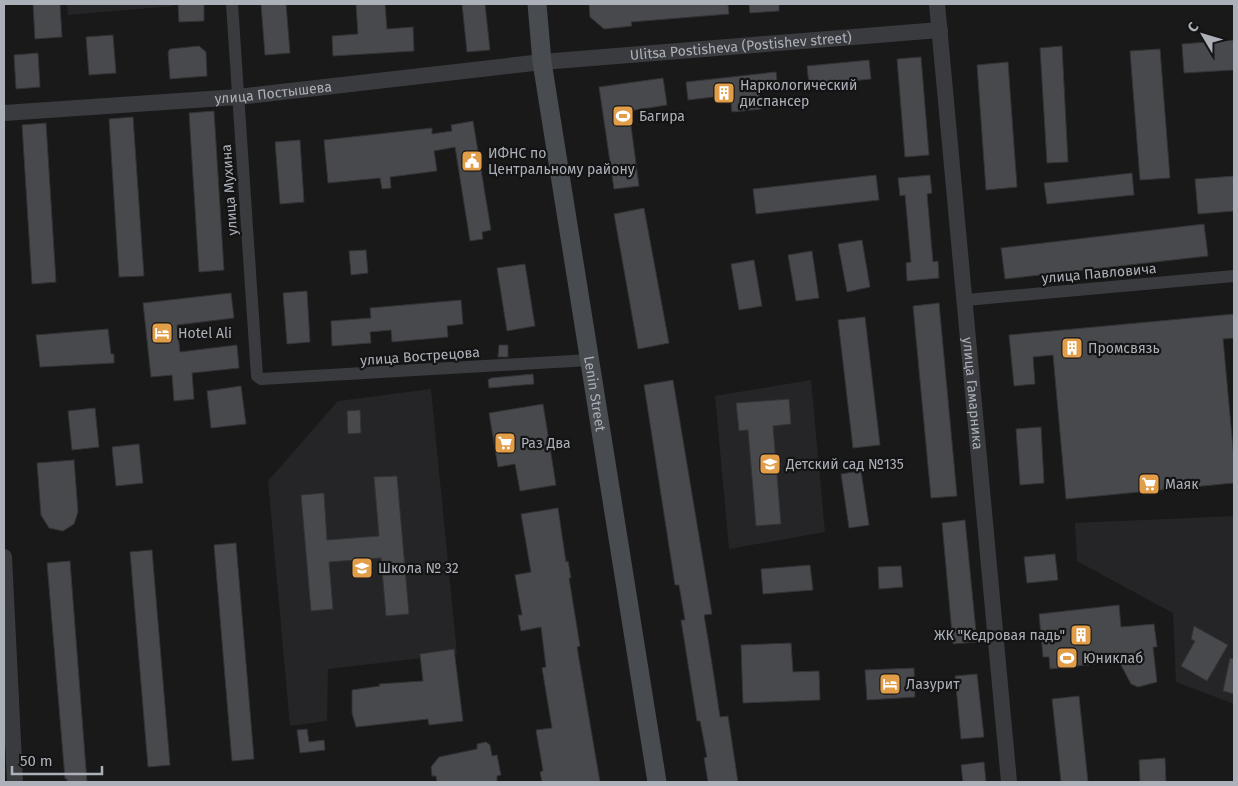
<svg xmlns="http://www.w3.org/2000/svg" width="1238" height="786" viewBox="0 0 1238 786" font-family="'Fira Sans',sans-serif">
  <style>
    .built { fill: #252527 }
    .building { fill: #48494d; stroke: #333336 }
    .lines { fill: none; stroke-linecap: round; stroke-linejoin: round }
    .minor { stroke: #3a3b3f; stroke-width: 12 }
    .tertiary { stroke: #3a3b3f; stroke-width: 16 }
    .secondary { stroke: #484b4f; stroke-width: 19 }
    .labels { text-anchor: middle; stroke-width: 4.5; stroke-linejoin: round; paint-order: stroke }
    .street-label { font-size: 14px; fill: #acb1b9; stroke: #141415 }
    .poi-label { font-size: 14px; fill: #acb1b9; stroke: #141415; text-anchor: start }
  </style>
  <rect width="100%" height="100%" fill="#19191a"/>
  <path class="built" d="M67,4h107v2l-106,9z
    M811,380l14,152 -96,17 -14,-153z
    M431,389l26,265 -129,15 -1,52 -37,5 -22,-245 70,-80z
    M1234,516v188l-58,-22 -3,-69 -96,-52 -2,-38z"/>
  <path class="building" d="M33,4h27l2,33 -27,2z
    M178,4h26v17l-25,1z
    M261,4h25l4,49 -25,2z
    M356,4h29l2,25 26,-2 1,24 -81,5 -1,-20 26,-2z
    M462,4h23l5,46 -23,2z
    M589,4h139l1,10 -98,8 1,4 -28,3 -14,-12z
    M749,4h30v7l-29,2z
    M113,35l3,38 -27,2 -3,-38z
    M1234,40v30l-50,3 -2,-29z
    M199,46l7,6 1,24 -37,3 -2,-27 2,-3z
    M1062,46l6,116 -21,1 -7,-115z
    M1160,49l10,129 -30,2 -10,-129z
    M38,53l2,34 -24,2 -2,-34z
    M921,57l8,98 -24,2 -8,-98z
    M869,60l2,19 -62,6 -2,-19z
    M1008,62l9,125 -31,3 -9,-125z
    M776,72l2,17 -19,2 2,18 -29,3 -2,-17 -42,5 -2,-18z
    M663,78l4,27 -38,6 10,75 -25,3 -15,-102z
    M214,111l10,159 -25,2 -10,-159z
    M133,117l11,159 -25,1 -10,-158z
    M473,121l18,109 -9,2 1,7 -13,2 -15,-94 -21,4 3,20 -47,6 1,11 -9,1 -2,-11 -52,5 -4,-43 108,-12v6l20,-3 -1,-6z
    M46,123l10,159 -24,2 -10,-159z
    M300,140l4,62 -24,2 -5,-62z
    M1132,173l2,22 -87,9 -3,-21z
    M876,175l3,25 -123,14 -3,-25z
    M930,175l2,18 -5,1 6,68 5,-1 1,17 -32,3 -1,-18 5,-1 -6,-67 -5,1 -2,-18z
    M1234,176v35l-36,3 -3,-35z
    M644,208l25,135 -31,6 -24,-135z
    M1204,224l4,32 -203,23 -4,-31z
    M862,240l8,47 -23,5 -9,-48z
    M366,250l2,23 -17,2 -2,-24z
    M812,251l7,47 -23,3 -8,-46z
    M754,260l8,46 -23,4 -8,-46z
    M525,264l10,62 -28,5 -10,-63z
    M307,291l3,51 -23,2 -4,-51z
    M231,293l3,25 -57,7 3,27 57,-7 2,23 -47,5 2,26 -20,2 -2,-26 -21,2 -8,-74z
    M461,300l2,24 -16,2 1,11 -56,5 -1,-12 -21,2 1,11 -39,3 -1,-25 40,-3 -1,-10z
    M939,303l18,193 -26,2 -18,-192z
    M1234,314v24l-11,1 11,120v24l-168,16 -13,-144 -20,2 2,27 -21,2 -5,-51z
    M865,317l15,128 -27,3 -15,-128z
    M108,329l3,25h3v9l-74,4 -4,-32z
    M499,345h9v12h-10z
    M533,374l1,10 -45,4 -1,-8 3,-2z
    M673,380l39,234 -8,1 9,55 7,47 8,-1 10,66h-30l-4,-24 3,-1 -7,-36h-3l-16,-101h4l-6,-35h-4l-31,-200z
    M241,386l5,38 -35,4 -4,-37z
    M789,399l2,25 -18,2 8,98 -25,2 -8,-96 -9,1 -3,-28z
    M543,404l13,81 -36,6 -5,-27 -17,3 -9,-54z
    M95,408l4,39 -27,3 -4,-39z
    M360,410l1,23 -13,1 -1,-23z
    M1041,427l3,56 -24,2 -4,-56z
    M139,444l4,39 -27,3 -4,-39z
    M74,460l4,52 -4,12 -11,7 -14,-3 -8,-13 -4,-52z
    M861,471l8,54 -20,3 -8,-54z
    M397,476l12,138 -23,2 -5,-58 -52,4 4,47 -22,2 -10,-116 23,-2 3,47 52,-4 -5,-59z
    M558,508l8,54 2,-1 3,17h-2l11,68 -3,1 23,135h-58l-2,-10 3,-1 -7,-41 16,-2 -10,-60 4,-1 -5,-40 -20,4 -3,-16h4l-7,-40 16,-3 -10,-58z
    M965,520l12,122 -24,2 -11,-121z
    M236,543l18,216 -22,2 -18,-216z
    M152,550l18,215 -22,2 -18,-215z
    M1055,554l3,26 -31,3 -3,-26z
    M70,561l17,221h-20v-3h-2l-18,-216z
    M810,565l3,25 -50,4 -2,-25z
    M901,566l2,21 -24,2 -1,-22z
    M1119,605l2,22 33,-3 3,23h-4l4,35 -19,5 -7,-3 -10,-19 -6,-3 -65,7 -1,-12h-6l-4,-43z
    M1194,626l34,19 -21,36 -26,-15 14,-25 -4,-2z
    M791,643l2,29 26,-1 1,29 -77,3 -2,-58z
    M454,649l9,72 -34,4 -1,-6 -72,8 -4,-14v-23l28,-4 -1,-2 44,-3 -3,-27z
    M1230,658l4,1v35l-11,-3z
    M914,668l1,29 -48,3 -2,-30z
    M977,674l7,63 -23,2 -6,-63z
    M1079,696l9,86h-27l-9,-83z
    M307,729l2,13 15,-2 1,10 -25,3 -3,-23z
    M486,742l4,3 2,11 5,-1 4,20 -4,1v6h-60l-1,-6h-4l-1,-9 8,-10 38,-8v-5z
    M1165,758l1,24h-26l-1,-22z
    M984,762l2,20h-23l-2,-17z"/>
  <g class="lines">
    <path class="minor" d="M232,4l25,372 4,3 328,-19
      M966,300l268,-24"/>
    <g class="tertiary">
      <path id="s1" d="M937,4l72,778"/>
      <path id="s2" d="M4,113l234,-16 304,-35 398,-32"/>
      <path d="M4,557l11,225"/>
    </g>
    <path class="secondary" id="s3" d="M537,4l5,58 115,720"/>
  </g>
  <defs>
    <g id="building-square" transform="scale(1.125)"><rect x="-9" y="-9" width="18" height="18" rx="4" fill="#e29d49" stroke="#141415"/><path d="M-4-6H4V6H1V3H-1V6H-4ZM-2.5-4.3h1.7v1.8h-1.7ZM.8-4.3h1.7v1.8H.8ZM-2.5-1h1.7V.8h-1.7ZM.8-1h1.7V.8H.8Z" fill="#fff"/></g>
    <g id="stadium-square" transform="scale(1.125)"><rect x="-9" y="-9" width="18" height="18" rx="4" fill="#e29d49" stroke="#141415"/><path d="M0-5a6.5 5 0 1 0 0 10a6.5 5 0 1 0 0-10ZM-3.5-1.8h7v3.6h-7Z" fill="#fff"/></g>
    <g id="civic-square" transform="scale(1.125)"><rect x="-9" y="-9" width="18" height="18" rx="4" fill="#e29d49" stroke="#141415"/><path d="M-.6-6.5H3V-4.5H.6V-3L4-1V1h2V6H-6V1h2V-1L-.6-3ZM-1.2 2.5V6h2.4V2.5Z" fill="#fff"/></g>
    <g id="hotel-square" transform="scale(1.125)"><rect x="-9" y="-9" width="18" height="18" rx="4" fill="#e29d49" stroke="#141415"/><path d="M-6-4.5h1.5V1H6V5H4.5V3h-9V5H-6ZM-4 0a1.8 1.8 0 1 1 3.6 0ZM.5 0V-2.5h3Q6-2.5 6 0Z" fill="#fff"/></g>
    <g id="supermarket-square" transform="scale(1.125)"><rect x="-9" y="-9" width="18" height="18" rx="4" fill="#e29d49" stroke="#141415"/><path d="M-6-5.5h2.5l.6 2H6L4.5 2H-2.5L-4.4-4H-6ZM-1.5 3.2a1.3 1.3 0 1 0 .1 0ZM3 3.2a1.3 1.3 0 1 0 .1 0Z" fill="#fff"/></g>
    <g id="school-square" transform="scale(1.125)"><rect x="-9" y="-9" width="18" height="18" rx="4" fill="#e29d49" stroke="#141415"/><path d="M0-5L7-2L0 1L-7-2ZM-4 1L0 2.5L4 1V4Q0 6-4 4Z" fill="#fff"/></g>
  </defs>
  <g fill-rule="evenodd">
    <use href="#building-square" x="724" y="93"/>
    <use href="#stadium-square" x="623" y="116"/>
    <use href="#civic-square" x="472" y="161"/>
    <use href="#hotel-square" x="162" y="333"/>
    <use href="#building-square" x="1072" y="348"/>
    <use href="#supermarket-square" x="505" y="443"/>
    <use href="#school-square" x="770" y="464"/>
    <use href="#supermarket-square" x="1149" y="484"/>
    <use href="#school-square" x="362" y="568"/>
    <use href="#building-square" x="1081" y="635"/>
    <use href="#stadium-square" x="1067" y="658"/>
    <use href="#hotel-square" x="890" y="684"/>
  </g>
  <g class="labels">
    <g class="street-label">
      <text dy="5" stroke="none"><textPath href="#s2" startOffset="740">Ulitsa Postisheva (Postishev street)</textPath></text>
      <text dy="5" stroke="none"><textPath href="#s2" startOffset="270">улица Постышева</textPath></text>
      <text transform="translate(229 190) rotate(-94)" y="5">улица Мухина</text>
      <text transform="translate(1099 273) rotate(-5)" y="5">улица Павловича</text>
      <text transform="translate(420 356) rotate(-4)" y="5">улица Вострецова</text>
      <text dy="5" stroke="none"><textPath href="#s3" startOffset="394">Lenin Street</textPath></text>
      <text dy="5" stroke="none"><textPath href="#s1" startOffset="391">улица Гамарника</textPath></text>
    </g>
    <g class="poi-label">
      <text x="740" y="90">Наркологический<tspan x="740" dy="16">диспансер</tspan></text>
      <text x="639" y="121">Багира</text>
      <text x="488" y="158">ИФНС по<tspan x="488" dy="16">Центральному району</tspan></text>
      <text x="178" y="338">Hotel Ali</text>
      <text x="1088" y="353">Промсвязь</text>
      <text x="521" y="448">Раз Два</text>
      <text x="786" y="469">Детский сад №135</text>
      <text x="1165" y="489">Маяк</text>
      <text x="378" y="573">Школа № 32</text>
      <text x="1065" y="640" text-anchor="end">ЖК "Кедровая падь"</text>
      <text x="1083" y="663">Юниклаб</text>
      <text x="906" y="689">Лазурит</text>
    </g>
  </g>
  <rect width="1238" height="786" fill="none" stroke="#acb1b9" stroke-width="10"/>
  <g transform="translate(1203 35) rotate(308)" stroke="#141415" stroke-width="4" paint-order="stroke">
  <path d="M0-4L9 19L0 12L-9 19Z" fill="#acb1b9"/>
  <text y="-8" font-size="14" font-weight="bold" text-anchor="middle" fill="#acb1b9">С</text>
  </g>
  <path d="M12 766v8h90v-8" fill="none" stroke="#acb1b9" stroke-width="2.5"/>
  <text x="20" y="766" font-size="15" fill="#acb1b9" stroke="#141415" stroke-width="4" paint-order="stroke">50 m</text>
</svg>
